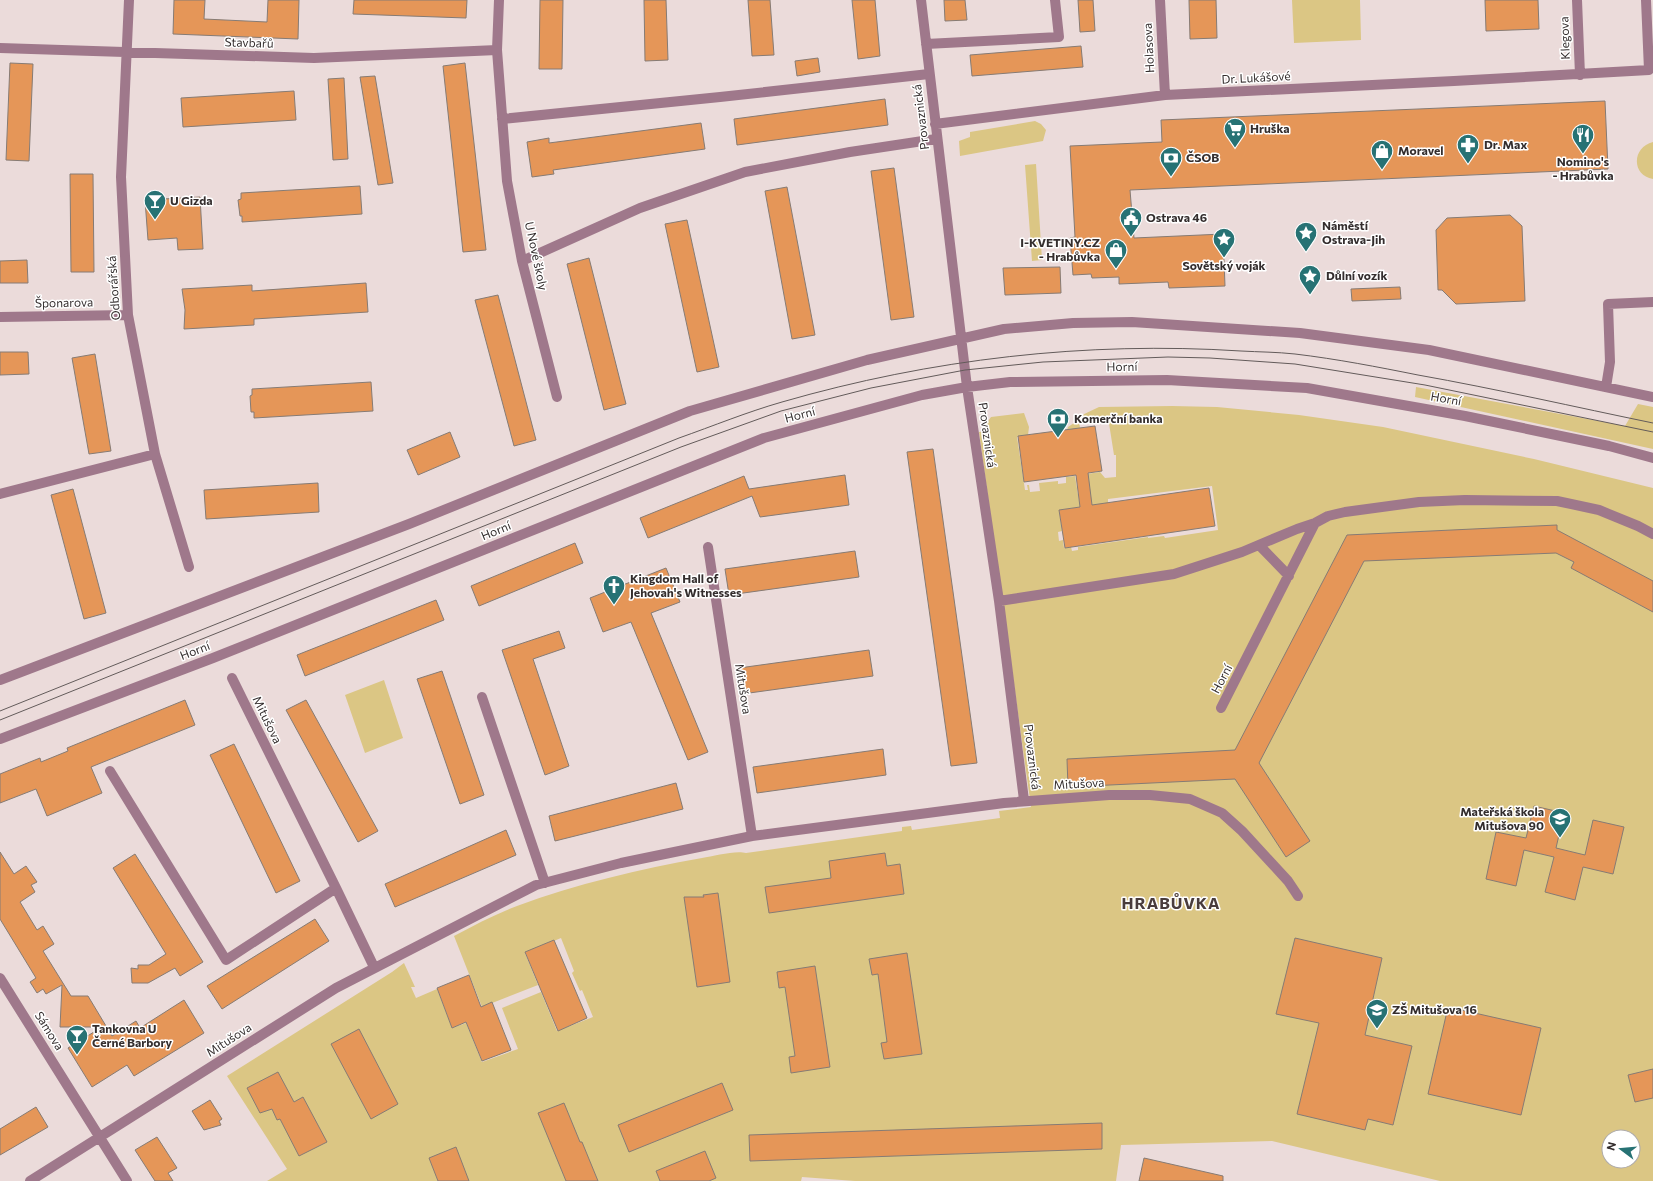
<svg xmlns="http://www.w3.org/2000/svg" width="1653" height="1181" viewBox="0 0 1653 1181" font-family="Commissioner,sans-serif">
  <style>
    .green { fill: #dbc684; fill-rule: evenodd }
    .building { fill: #e59658; stroke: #867b74 }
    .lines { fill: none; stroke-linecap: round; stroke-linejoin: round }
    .minor { stroke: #9f788b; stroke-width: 10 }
    .tram { stroke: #635b5a; stroke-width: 1 }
    .labels { text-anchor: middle; stroke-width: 3; stroke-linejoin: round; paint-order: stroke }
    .street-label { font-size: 12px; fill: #342e2e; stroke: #fff }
    .poi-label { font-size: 12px; font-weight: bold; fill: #342e2e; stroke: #fff; text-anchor: start }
    .district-label { font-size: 16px; font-weight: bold; letter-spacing: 1px; fill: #493c3c; stroke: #fff }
  </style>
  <rect width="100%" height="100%" fill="#ebdbda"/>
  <path class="green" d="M1292,0h68l1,40 -67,3z
    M1035,121l6,3 5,6 -3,11 -83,15 -1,-15 11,-4v-5z
    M1653,142v37c-22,-4 -21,-32 0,-37z
    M1036,164l6,96 -10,1 -7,-96z
    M1416,387l209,39 13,-22 15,3v42l-238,-52z
    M1172,406l45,1 82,8 84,12 151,32 119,29v693h-213l-168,-40 -151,4 -5,36h-261l-53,-4 -1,4h-534l20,-12 -60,-93 165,-104 12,-9 11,24h-4l5,11 21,-9 15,39 14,-5 16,39 36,-13 -16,-41 39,-16 16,39 36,-14 -11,-27 -2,1 -8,-18 2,-2 -13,-33 -36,15 13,32 -56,22 -28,-71c21,-11 41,-22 63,-30 59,-22 123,-37 185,-48 12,-2 34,-8 44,-5l156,-22v-4l9,-1 1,4 88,-12 -1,-7 32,-4 -52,-375 7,-1v-7l5,-7 33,-4 5,14 -1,8 -11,2 8,53h3l-1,-5h2l1,7 10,-1 -1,-8 19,-2v3l8,-1v-6l9,-1 5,31 -21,3 3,21 -4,1 1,9 4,-1 1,8 7,-1 1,4 6,-1v-3l70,-10v1l16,-2 1,2 53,-8 -6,-44 -104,13v4l-16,3 -5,-32 13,-2 5,6 11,-1v-22h-2l-6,-38 -29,4 1,7 -13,2 1,-3 6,-4 6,-7 19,-9zM1609,1137h24v24h-24z
    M384,680l19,58 -38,15 -20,-58z"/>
  <path class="building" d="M174,0h31l-1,19 63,3 1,-22h31l-1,39 -125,-5z
    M354,0h113l-1,18 -113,-4z
    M540,0h23l-1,69h-23z
    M644,0h22l2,60 -23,1z
    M748,0h22l4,55 -22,1z
    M852,0h23l5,56 -22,3z
    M944,0h21l2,20 -22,1z
    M1078,0h15l2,31 -15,1z
    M1189,0h27l1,38 -27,1z
    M1485,0h53l1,29 -53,2z
    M1081,46l2,21 -111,9 -2,-21z
    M818,58l2,14 -23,4 -2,-15z
    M10,63l23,1 -4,97 -23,-1z
    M465,63l21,187 -23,2 -20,-186z
    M375,76l18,107 -15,2 -18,-108z
    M344,78l4,81 -15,1 -5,-81z
    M294,91l2,29 -113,7 -2,-29z
    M885,99l3,26 -151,20 -3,-26z
    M1605,101l3,68 -478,21 4,48 89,-4 2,52 -56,2 -1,-6 -49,2v-7l-27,1 -1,-4 -18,1 -3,-37 5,-1 -5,-91 92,-4 -1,-22z
    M701,123l4,26 -152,21 1,4 -22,3 -5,-35 22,-4v5z
    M894,168l20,149 -23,3 -20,-149z
    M70,174h23l1,98h-23z
    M360,186l2,28 -120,8v-6h-2l-2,-16 3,-1v-6z
    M787,187l28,148 -23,4 -27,-148z
    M200,197l3,52 -25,1 -1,-12 -29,2 -3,-40z
    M1510,215l12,11 3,75 -69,3 -14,-14h-4l-2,-60 11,-12z
    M687,220l32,147 -22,5 -32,-148z
    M589,258l37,146 -22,6 -37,-146z
    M27,260l1,23h-28v-22z
    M1060,267l1,26 -56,2 -2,-27z
    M366,283l2,29 -114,7v6l-70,4 1,-19 -3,-21 70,-4v6z
    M1400,287l1,12 -49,2 -1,-12z
    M498,295l38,145 -22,6 -39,-146z
    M0,352h28l1,22 -29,1z
    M95,354l16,97 -22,3 -17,-96z
    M371,382l2,29 -119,7v-6h-3l-1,-16 2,-1v-6z
    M1095,426l7,45 -14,2 4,32 117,-17 6,38 -150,22 -6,-38 21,-3 -4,-32 -52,7 -6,-46z
    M450,432l10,25 -42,18 -11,-25z
    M933,449l44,314 -26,3 -44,-314z
    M845,475l4,30 -89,12 -8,-21 -104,42 -8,-20 104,-42 5,13z
    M318,483l1,29 -113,7 -2,-29z
    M73,489l33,124 -22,6 -33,-124z
    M1557,525v5l96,51v31l-82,-44 3,-6 -18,-9 -192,8 -105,202 51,78 -24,16 -51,-78 -167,8 -1,-28 168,-9 112,-215z
    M575,543l8,20 -104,43 -8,-20z
    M855,551l4,26 -130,18 -4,-26z
    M666,568l14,34 -29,11 57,139 -20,8 -57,-138 -28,10 -13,-34z
    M436,600l8,20 -139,56 -8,-21z
    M559,631l6,17 -32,11 36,107 -24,9 -43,-125z
    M869,650l4,26 -131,18 -3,-26z
    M442,671l42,124 -24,9 -43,-125z
    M185,700l10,25 -104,42 11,26 -55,23 -11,-27 -36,14v-29l40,-16 1,4 27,-11 -1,-3z
    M306,700l72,131 -20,11 -72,-132z
    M234,744l66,137 -24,12 -66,-138z
    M883,749l3,26 -129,18 -4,-26z
    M676,783l7,26 -128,32 -6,-25z
    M1534,806l30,7 -8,35 29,7 8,-35 31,7 -11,47 -30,-7 -8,33 -30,-8 9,-35 -30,-7 -8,36 -30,-7 10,-47 30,6z
    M506,830l10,25 -121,52 -10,-23z
    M0,852l14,22 12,-8 11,16 -6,3 4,7 -15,10 17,28 6,-4 11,18 -11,7 28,45h17l24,40 24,-15 4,7 44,-28 20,33 -70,43 -7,-11 -35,22 -24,-39 34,-21h-42l2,-42 -16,9 -3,-5 -6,4 -7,-11 6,-4 -36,-59z
    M885,853l2,13 13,-2 4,30 -135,19 -4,-26 66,-9 -2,-17z
    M135,854l68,108 -23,14 -5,-8 -27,15h-16l-1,-15 7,1v-4h11l17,-11 -53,-86z
    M718,893l12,89 -33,5 -13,-90h20l-1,-2z
    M315,919l14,22 -107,68 -15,-23z
    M1295,938l87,20 -17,77 47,11 -19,79 -25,-6 -3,11 -68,-16 22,-91 -43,-9z
    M554,940l33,78 -29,13 -33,-79z
    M907,953l15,101 -38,5 -3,-16 6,-1 -9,-68 -6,1 -3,-16z
    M815,966l15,101 -39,6 -2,-16 6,-1 -10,-69 -6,1 -2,-16z
    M469,975l12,32 11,-5 19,48 -29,11 -16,-39 -14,6 -15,-40z
    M1448,1007l93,21 -20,87 -93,-21z
    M359,1029l39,75 -27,15 -40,-75z
    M1653,1069v29l-18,4 -7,-27z
    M278,1072l16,30 9,-5 24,45 -28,14 -19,-37 -3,1 -5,-11 -12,4 -13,-25z
    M722,1083l11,27 -104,42 -11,-27z
    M210,1100l12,19 -3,2 2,4 -17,5 -12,-19z
    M564,1103l16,39h2l16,39h-32l-28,-68z
    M36,1107l12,20 -48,28v-26z
    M1102,1123v26l-352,12 -1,-26z
    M157,1137l20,31 -9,5 5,8h-18l-20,-31z
    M456,1147l13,34h-31l-9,-23z
    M705,1151l11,27 -7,3h-49l-4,-10z
    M1144,1158l79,18v5h-84z"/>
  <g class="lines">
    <path class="minor" d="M129,0l-8,177 7,138 27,139 34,113
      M499,0l-2,50 10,131 15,80 35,136
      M921,0l46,387 32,214 25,199
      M1160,0l5,95
      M1577,0l3,75
      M926,44l133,-7 -4,-37
      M0,48l314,10 183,-8
      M502,119l218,-22 209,-23
      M935,124l230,-29 289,-14 195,-11 -3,-70
      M522,261l118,-53 105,-36 105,-20 86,-13
      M0,317l128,-2
      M1606,387l4,-25 -2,-58 45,-2
      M0,494l155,-40
      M1259,545l30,31
      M708,547l44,289
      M999,601l175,-27 68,-22 55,-23 18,-6 13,-7 17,-4 74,-10 46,-2 92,1 42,9 39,16 15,8
      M232,678l104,210 38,79
      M0,680l409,-156 281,-113 177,-51 137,-31 69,-6 59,-1 168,11 129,17 224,47
      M482,697l63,186
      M1221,708l94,-185
      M0,739l213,-81 551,-220 158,-43 45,-8 43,-5 157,-2 140,8 158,28 144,30 44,12
      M110,771l116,189 110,-72
      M0,978l127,203
      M30,1181l306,-193 200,-103 85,-22 131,-27 252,-33 105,-8h41l40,4 32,14 20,18 46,50 10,15"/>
    <path class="tram" d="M0,711l679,-273c34,-12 68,-26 103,-36 149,-43 304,-61 459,-51 18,1 36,1 54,3 42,5 83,13 123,21 79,14 157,32 235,48
      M0,720l681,-273 100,-36 90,-23 94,-18 78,-8 125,-5 42,1 85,6 130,21 228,47"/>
  </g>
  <defs>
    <g id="supermarket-pin" transform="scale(1.15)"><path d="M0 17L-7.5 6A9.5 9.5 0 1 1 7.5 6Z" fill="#277274" stroke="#fff"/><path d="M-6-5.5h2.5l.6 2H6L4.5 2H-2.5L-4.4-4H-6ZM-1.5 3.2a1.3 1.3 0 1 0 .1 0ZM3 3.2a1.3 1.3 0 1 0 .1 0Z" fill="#fff"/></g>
    <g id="restaurant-pin" transform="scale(1.15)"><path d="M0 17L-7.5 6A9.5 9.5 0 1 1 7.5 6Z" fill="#277274" stroke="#fff"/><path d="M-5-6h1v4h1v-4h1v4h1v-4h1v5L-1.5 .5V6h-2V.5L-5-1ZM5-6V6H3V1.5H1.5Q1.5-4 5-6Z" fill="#fff"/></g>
    <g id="pharmacy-pin" transform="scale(1.15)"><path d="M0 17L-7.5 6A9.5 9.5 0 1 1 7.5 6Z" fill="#277274" stroke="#fff"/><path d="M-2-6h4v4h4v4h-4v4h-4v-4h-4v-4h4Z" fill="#fff"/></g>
    <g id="shop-pin" transform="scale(1.15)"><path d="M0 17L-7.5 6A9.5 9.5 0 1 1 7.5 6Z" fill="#277274" stroke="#fff"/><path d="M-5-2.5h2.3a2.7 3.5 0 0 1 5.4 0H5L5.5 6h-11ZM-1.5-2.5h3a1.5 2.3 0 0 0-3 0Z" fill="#fff"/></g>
    <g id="bank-pin" transform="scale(1.15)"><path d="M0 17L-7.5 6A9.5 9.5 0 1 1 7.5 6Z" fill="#277274" stroke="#fff"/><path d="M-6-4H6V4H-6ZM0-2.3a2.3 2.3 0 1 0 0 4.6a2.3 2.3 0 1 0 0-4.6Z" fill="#fff"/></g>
    <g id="bar-pin" transform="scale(1.15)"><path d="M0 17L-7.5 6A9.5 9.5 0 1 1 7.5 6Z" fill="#277274" stroke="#fff"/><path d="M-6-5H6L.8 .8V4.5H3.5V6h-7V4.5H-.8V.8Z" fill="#fff"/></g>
    <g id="civic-pin" transform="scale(1.15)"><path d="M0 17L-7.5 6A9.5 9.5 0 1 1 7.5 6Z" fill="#277274" stroke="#fff"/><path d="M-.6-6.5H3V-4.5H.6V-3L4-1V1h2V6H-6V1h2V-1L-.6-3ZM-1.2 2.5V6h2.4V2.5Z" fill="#fff"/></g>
    <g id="sight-pin" transform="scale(1.15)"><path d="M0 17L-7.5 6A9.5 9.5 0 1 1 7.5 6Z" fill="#277274" stroke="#fff"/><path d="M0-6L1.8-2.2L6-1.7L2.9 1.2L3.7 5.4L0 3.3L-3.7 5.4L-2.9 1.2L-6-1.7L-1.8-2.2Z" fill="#fff"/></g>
    <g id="church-pin" transform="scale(1.15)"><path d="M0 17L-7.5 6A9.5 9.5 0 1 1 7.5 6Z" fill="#277274" stroke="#fff"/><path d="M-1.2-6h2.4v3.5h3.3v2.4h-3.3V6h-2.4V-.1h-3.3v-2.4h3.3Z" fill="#fff"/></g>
    <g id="school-pin" transform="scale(1.15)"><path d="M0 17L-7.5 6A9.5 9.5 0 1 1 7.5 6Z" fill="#277274" stroke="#fff"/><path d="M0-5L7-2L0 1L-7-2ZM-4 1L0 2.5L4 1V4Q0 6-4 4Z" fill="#fff"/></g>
  </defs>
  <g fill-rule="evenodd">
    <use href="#supermarket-pin" x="1235" y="129"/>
    <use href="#restaurant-pin" x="1583" y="135"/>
    <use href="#pharmacy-pin" x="1468" y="145"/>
    <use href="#shop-pin" x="1382" y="151"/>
    <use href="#bank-pin" x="1171" y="158"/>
    <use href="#bar-pin" x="155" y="201"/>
    <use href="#civic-pin" x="1131" y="218"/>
    <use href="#sight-pin" x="1306" y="233"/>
    <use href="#sight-pin" x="1224" y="239"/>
    <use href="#shop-pin" x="1116" y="250"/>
    <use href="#sight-pin" x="1310" y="276"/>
    <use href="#bank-pin" x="1058" y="419"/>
    <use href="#church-pin" x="614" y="586"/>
    <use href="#school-pin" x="1560" y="819"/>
    <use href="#school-pin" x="1377" y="1010"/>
    <use href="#bar-pin" x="77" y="1036"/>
  </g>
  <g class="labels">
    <g class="street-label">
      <text transform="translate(1565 38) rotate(-92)" y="4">Klegova</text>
      <text transform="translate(249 43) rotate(2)" y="4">Stavbařů</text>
      <text transform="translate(1149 48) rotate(-93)" y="4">Holasova</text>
      <text transform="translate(1256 78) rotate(-3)" y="4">Dr. Lukášové</text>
      <text transform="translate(921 117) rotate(-97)" y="4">Provaznická</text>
      <text transform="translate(536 256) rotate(78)" y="4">U Nové školy</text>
      <text transform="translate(114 288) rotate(-94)" y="4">Odborářská</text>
      <text transform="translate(64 303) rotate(-1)" y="4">Šponarova</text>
      <text transform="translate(1122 367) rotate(-1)" y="4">Horní</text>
      <text transform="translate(1446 399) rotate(10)" y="4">Horní</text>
      <text transform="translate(800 415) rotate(-15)" y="4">Horní</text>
      <text transform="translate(987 435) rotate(82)" y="4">Provaznická</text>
      <text transform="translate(496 531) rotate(-22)" y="4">Horní</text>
      <text transform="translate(195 651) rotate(-21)" y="4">Horní</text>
      <text transform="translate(1222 679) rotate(-62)" y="4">Horní</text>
      <text transform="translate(743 689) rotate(81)" y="4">Mitušova</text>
      <text transform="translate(267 720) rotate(64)" y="4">Mitušova</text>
      <text transform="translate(1032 757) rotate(83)" y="4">Provaznická</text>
      <text transform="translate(1079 784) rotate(-3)" y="4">Mitušova</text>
      <text transform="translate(49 1031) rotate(58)" y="4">Sámova</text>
      <text transform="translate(229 1040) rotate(-33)" y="4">Mitušova</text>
    </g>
    <g class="poi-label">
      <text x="1250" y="133">Hruška</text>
      <text x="1484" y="149">Dr. Max</text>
      <text x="1398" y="155">Moravel</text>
      <text x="1186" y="162">ČSOB</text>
      <text x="1583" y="166" text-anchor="middle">Nomino's<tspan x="1583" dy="14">- Hrabůvka</tspan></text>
      <text x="170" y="205">U Gizda</text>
      <text x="1146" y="222">Ostrava 46</text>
      <text x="1322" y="230">Náměstí<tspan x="1322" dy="14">Ostrava-Jih</tspan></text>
      <text x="1100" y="247" text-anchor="end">I-KVETINY.CZ<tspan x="1100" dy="14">- Hrabůvka</tspan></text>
      <text x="1224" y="270" text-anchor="middle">Sovětský voják</text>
      <text x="1326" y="280">Důlní vozík</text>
      <text x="1074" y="423">Komerční banka</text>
      <text x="630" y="583">Kingdom Hall of<tspan x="630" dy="14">Jehovah's Witnesses</tspan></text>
      <text x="1544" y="816" text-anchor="end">Mateřská škola<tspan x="1544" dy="14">Mitušova 90</tspan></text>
      <text x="1392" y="1014">ZŠ Mitušova 16</text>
      <text x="92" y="1033">Tankovna U<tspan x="92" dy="14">Černé Barbory</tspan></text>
    </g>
    <g class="district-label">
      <text x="1171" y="909">HRABŮVKA</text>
    </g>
  </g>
  <g transform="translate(1621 1149) rotate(286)"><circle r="19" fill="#ffffff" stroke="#aeabab"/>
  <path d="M0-3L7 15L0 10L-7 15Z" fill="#277274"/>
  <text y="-6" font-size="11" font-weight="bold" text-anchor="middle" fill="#342e2e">N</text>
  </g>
</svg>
